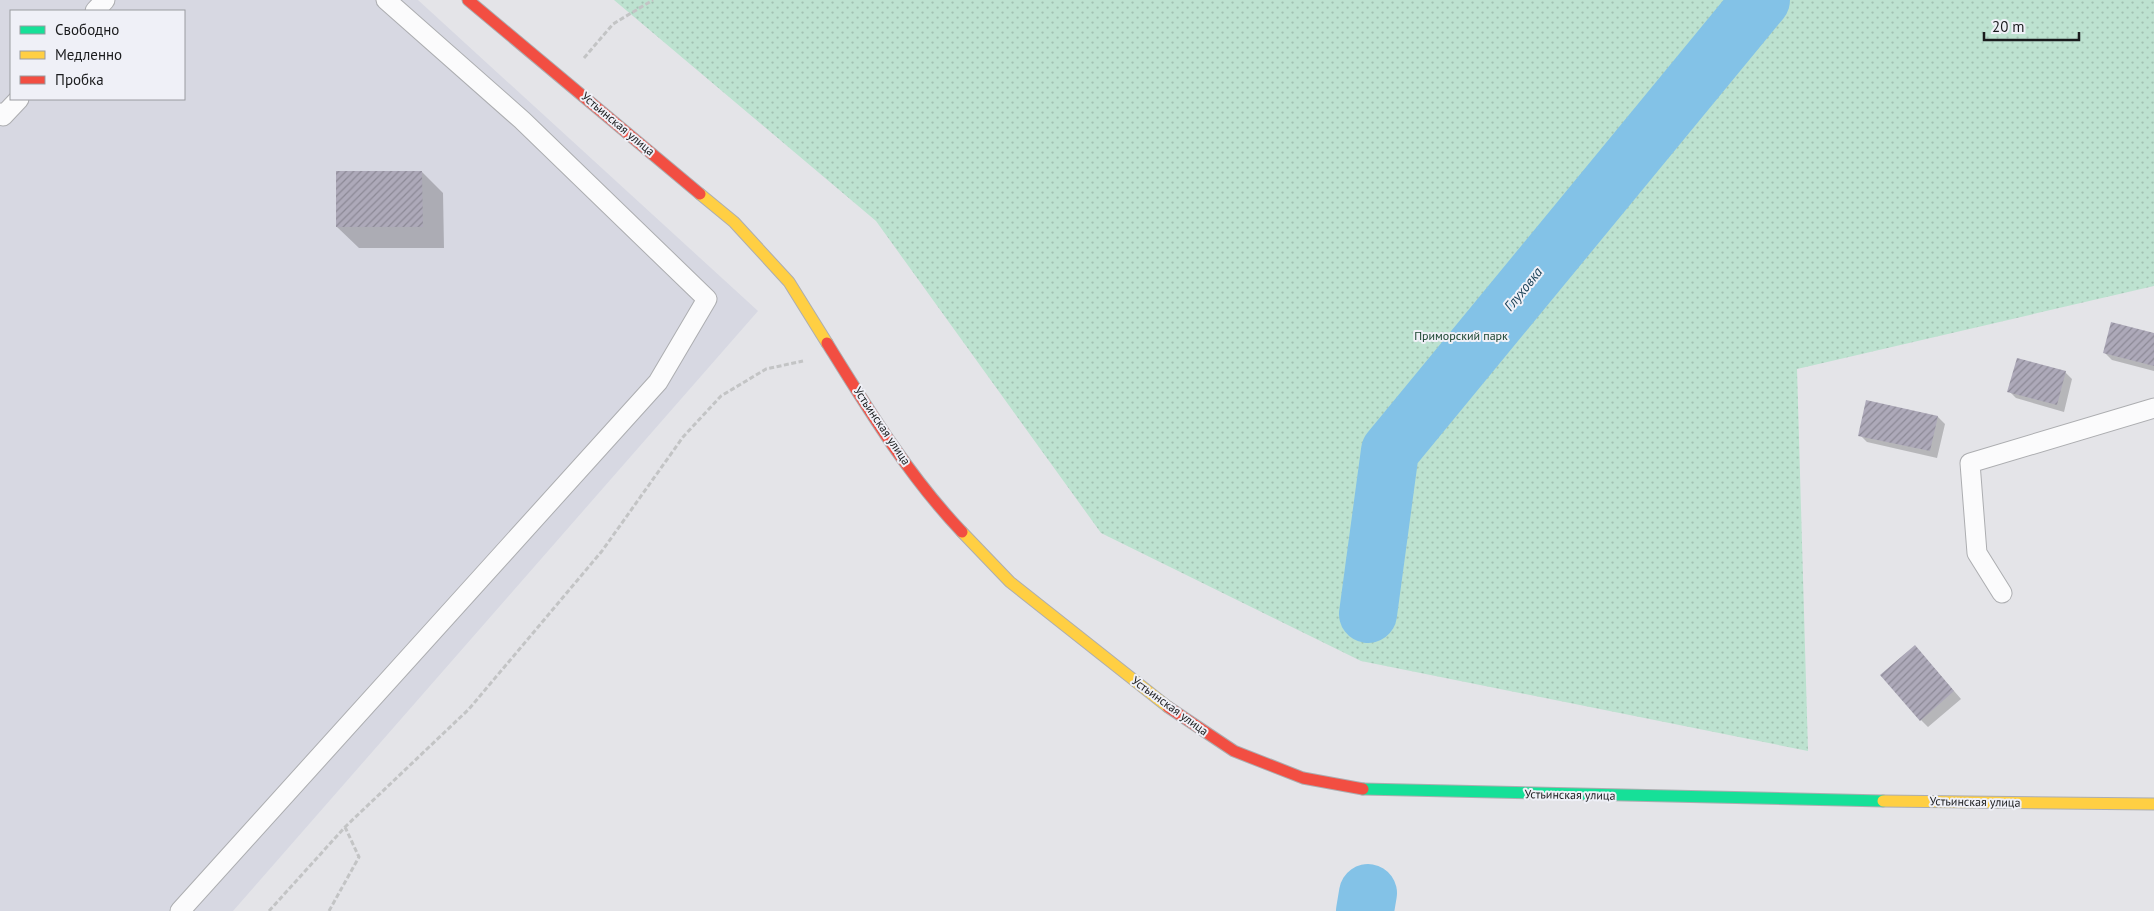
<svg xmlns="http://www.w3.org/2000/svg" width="2154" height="911" viewBox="0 0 2154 911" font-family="'PT Sans',sans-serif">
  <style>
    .built { fill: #d7d8e2; fill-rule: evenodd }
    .grass { fill: url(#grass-dots) }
    .shadow { fill: #0003 }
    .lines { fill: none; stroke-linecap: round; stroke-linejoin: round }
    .river { stroke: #83c2e7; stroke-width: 58 }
    .building { fill: url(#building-hatch) }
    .lane-casing { stroke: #acadb0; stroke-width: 21 }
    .fast-casing { stroke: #acadb0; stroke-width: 13 }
    .slow-casing { stroke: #acadb0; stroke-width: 13 }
    .jam-casing { stroke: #acadb0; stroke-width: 13 }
    .path { stroke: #c3c4c5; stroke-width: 3; stroke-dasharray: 5 2.5; stroke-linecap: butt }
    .lane { stroke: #fbfbfc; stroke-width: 19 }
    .fast { stroke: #16e098; stroke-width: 11 }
    .slow { stroke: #ffcf43; stroke-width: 11 }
    .jam { stroke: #f24e42; stroke-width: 11 }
    .labels { text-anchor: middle; stroke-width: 4; stroke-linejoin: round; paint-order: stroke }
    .street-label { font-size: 12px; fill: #1a1b1d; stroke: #eff0f7 }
    .park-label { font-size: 12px; fill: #1b4430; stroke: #eff0f7 }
    .water-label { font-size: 14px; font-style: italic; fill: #1d4359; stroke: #eff0f7 }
  </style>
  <defs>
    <pattern id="grass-dots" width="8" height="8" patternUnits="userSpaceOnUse" patternTransform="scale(1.25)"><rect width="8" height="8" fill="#bde2d0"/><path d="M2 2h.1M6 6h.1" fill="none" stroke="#a2c1b2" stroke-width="1.8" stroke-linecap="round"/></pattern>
    <pattern id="building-hatch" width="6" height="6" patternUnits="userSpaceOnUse" patternTransform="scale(1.25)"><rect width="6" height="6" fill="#ada9b9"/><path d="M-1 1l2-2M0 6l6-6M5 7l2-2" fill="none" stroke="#8c8996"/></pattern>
  </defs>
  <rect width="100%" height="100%" fill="#e4e4e8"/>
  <path class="built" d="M0,0h418l340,311 -525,600h-233zM11,11h173v88h-173z"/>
  <path class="grass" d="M614,0h1540v286l-357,83 11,382 -447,-90 -260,-128 -225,-312z"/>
  <path class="shadow" d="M422,172l21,21 1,55h-85l-22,-21z
    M2154,334v37l-42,-11 -7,-7z
    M2065,372l7,7 -8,33 -48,-14 -7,-7z
    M1938,417l7,7 -8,34 -70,-16 -7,-7z
    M1922,654l39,45 -33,28 -7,-7z"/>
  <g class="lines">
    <path class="river" d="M1368,614l22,-163 371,-451
      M1365,911l3,-18"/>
  </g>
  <path class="building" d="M336,171h86l1,56h-87z
    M2111,322l43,11v33l-51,-13z
    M2017,358l49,13 -9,34 -50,-13z
    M1866,400l72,16 -8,35 -72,-15z
    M1915,645l39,46 -34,30 -40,-46z"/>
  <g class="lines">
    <g class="lane-casing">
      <path id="lane" d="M95,11l10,-11
        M0,113l3,3 16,-17
        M2002,593l-25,-40 -7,-90 184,-55
        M180,911l478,-529 49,-83 -185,-179 -136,-120"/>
    </g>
    <g class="fast-casing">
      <path id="fast" d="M1363,789l520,12"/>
    </g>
    <g class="slow-casing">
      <path id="slow" d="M700,194l34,28 55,60 38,61
        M962,532l48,50 158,125
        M1883,801l271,3"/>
    </g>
    <g class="jam-casing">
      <path id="jam" d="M468,0l232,194
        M827,343c41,66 81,132 135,189
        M1168,707l66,44 69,27 60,11"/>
    </g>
    <path class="path" d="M584,58l29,-34 40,-24
      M269,911l76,-84 124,-118 133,-158 81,-114 38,-41 45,-27 37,-8
      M329,911l30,-54 -14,-30"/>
    <use href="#lane" class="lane"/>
    <use href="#fast" class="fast"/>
    <use href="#slow" class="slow"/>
    <use href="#jam" class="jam"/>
  </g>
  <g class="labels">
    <g class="street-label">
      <text transform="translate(618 124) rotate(40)" y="4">Устьинская улица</text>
      <text transform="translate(882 426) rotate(56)" y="4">Устьинская улица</text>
      <text transform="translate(1170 706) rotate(36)" y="4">Устьинская улица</text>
      <text transform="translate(1570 795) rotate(1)" y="4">Устьинская улица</text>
      <text transform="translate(1975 802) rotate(1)" y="4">Устьинская улица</text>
    </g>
    <g class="park-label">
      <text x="1461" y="340">Приморский парк</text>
    </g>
    <g class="water-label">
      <text transform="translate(1523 289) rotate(-51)" y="5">Глуховка</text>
    </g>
  </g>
  <rect x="10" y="10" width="175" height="90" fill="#eff0f7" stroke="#9a9ba0"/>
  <rect x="20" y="26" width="25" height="8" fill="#16e098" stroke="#9a9ba0"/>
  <text x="55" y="35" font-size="15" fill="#1a1b1d">Свободно</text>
  <rect x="20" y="51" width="25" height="8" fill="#ffcf43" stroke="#9a9ba0"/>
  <text x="55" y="60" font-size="15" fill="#1a1b1d">Медленно</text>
  <rect x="20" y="76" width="25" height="8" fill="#f24e42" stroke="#9a9ba0"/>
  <text x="55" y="85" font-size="15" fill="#1a1b1d">Пробка</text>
  <path d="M1984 32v8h95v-8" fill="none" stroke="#1a1b1d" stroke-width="2.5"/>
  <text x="1992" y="32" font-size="15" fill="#1a1b1d" stroke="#eff0f7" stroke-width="4" paint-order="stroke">20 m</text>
</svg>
